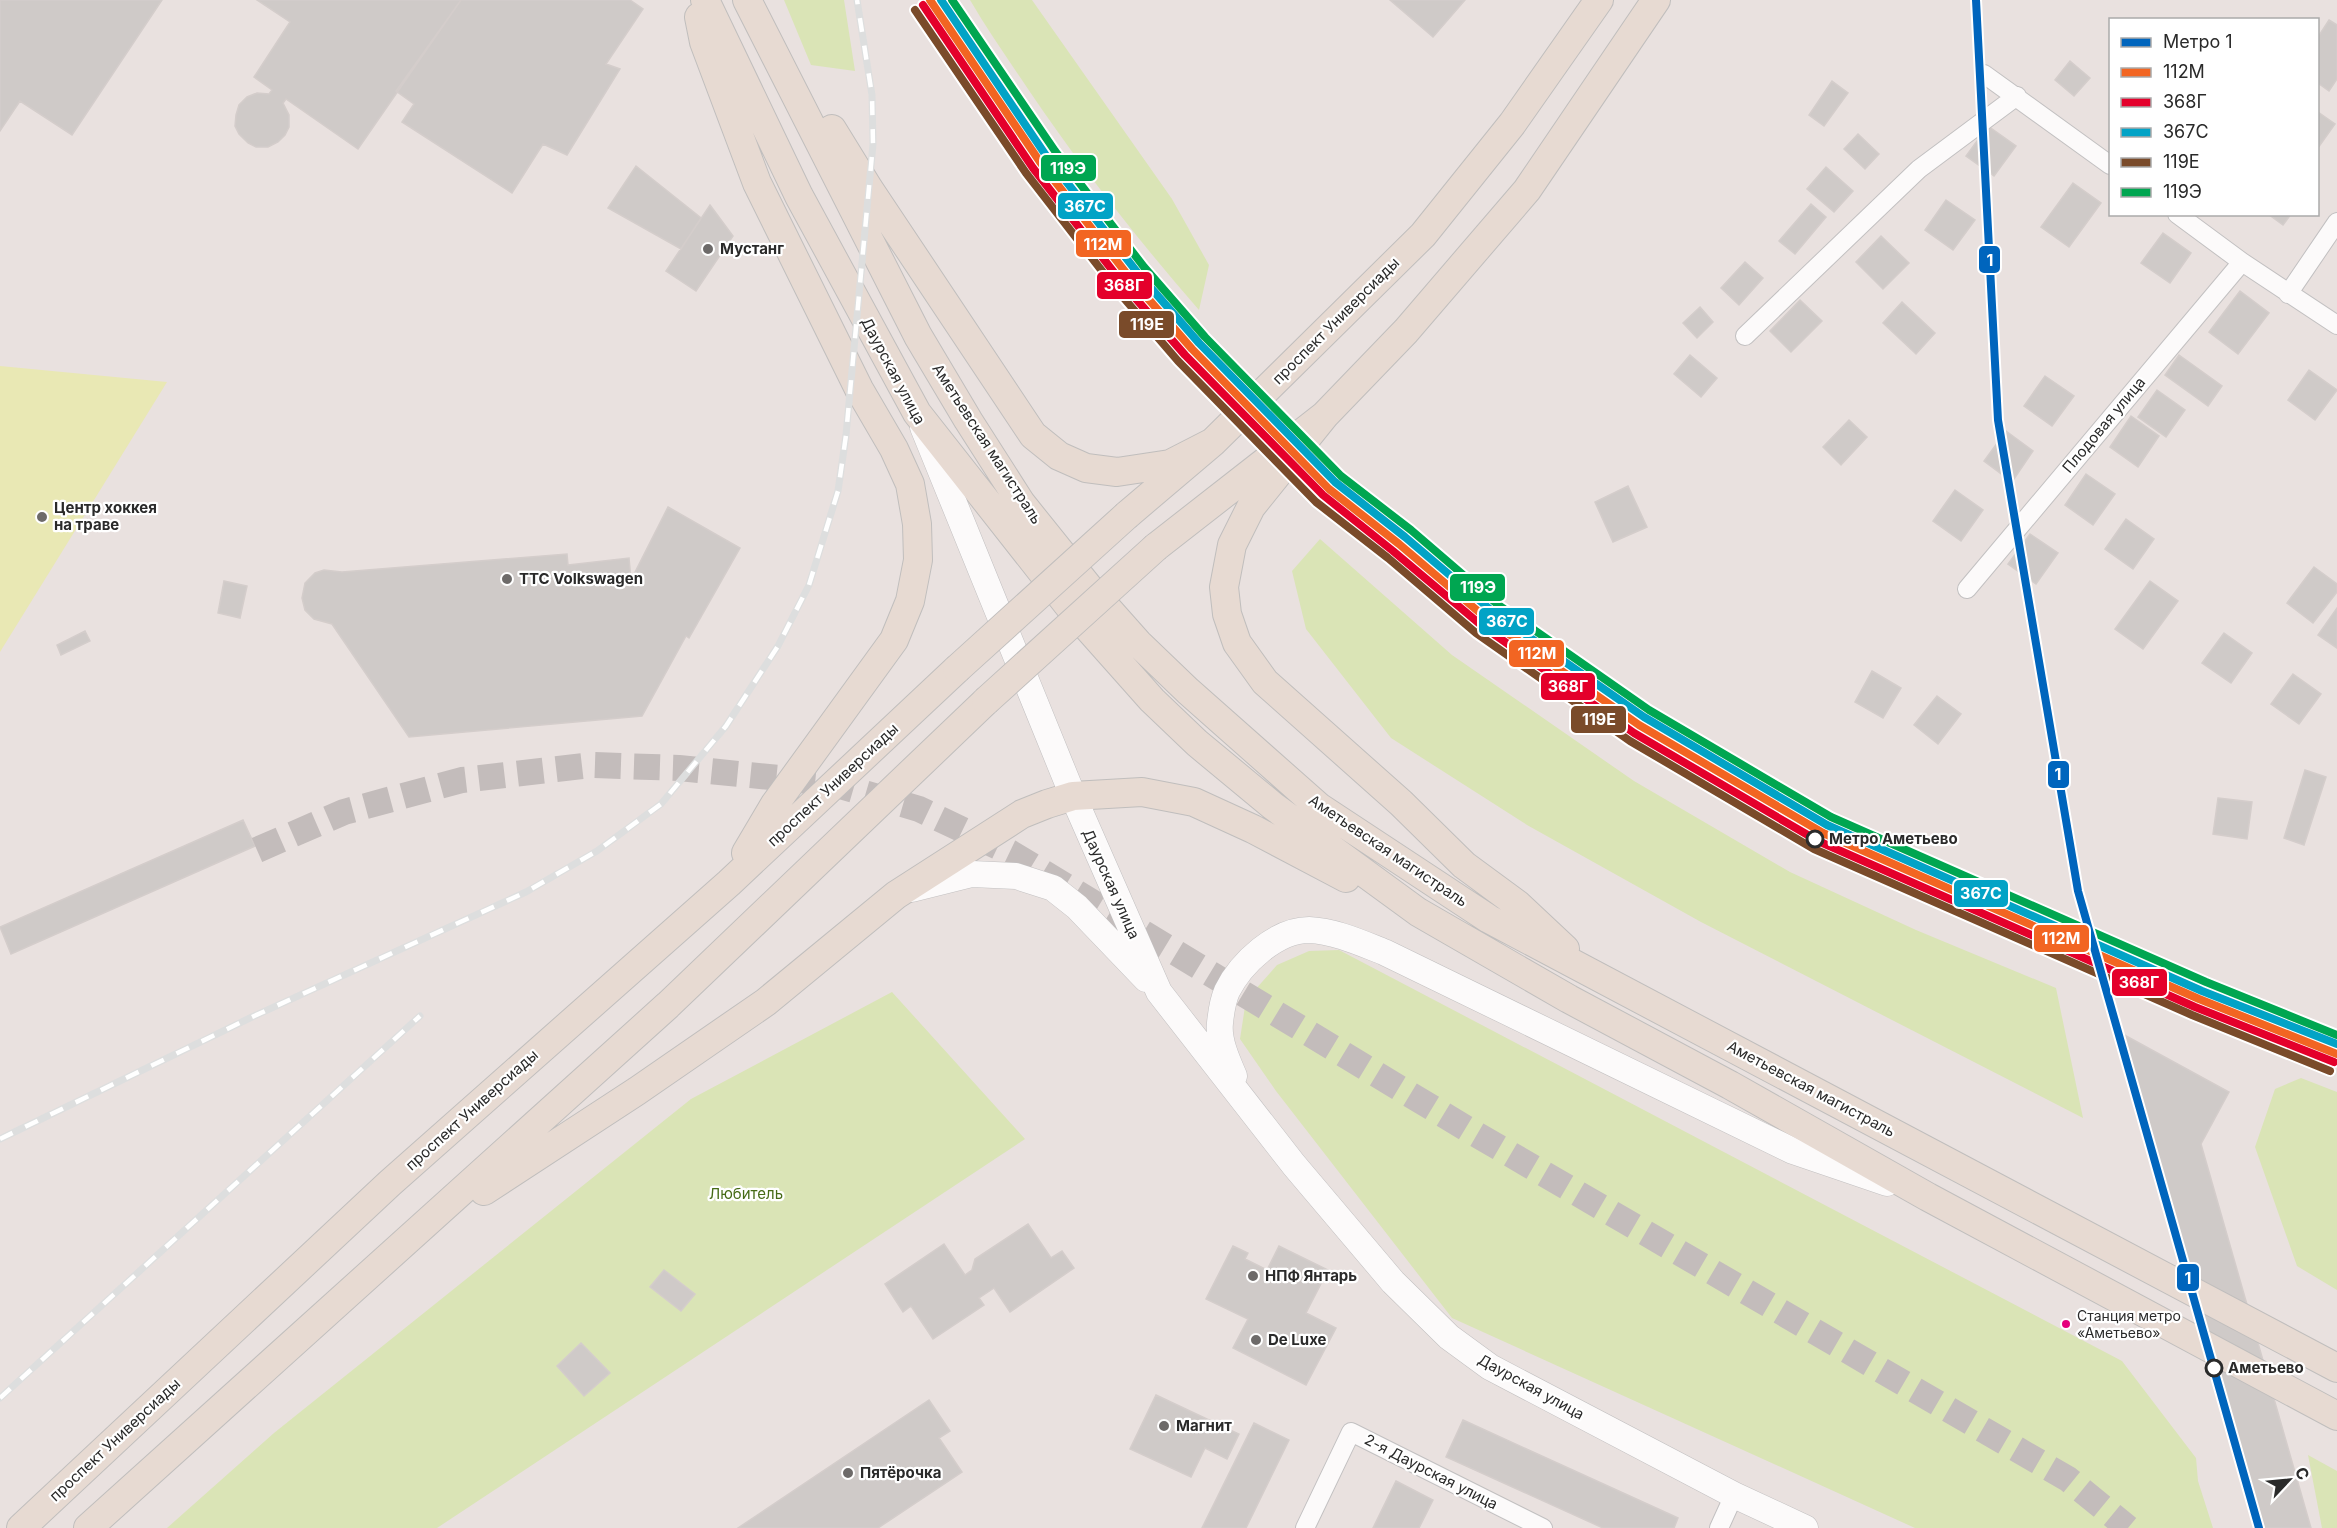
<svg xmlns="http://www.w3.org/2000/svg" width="2337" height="1528" viewBox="0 0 2337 1528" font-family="Inter,sans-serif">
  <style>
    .green { fill: #dae4b6 }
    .pitch { fill: #e9e8b4 }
    .building { fill: #cfcac8; stroke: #d4cdcb; stroke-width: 1.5 }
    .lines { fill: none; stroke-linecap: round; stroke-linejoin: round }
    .secondary-tunnel { stroke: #c3bcbb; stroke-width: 26; stroke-dasharray: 26 13; stroke-linecap: butt }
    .street-casing { stroke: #c2c0c1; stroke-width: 20 }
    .secondary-casing { stroke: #c2c0c1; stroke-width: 27 }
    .primary-casing { stroke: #c0bebd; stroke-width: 30 }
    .street { stroke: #fcfafa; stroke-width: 18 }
    .secondary { stroke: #fcfafa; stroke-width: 26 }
    .primary { stroke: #e7dad2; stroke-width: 28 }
    .rail-casing { stroke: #dddede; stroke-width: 7 }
    .rail { stroke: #fff; stroke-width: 4.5; stroke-dasharray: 14; stroke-linecap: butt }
    .primary-bridge-casing { stroke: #c0bebd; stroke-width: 30; stroke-linecap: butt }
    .primary-bridge { stroke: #e7dad2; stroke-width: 28 }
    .rail-1-casing { stroke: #fff; stroke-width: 12 }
    .rail-2-casing { stroke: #fff; stroke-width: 12 }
    .rail-3-casing { stroke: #fff; stroke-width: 12 }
    .rail-4-casing { stroke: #fff; stroke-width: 12 }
    .rail-5-casing { stroke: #fff; stroke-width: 12 }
    .rail-1 { stroke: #f26522; stroke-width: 8 }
    .rail-2 { stroke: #e4002b; stroke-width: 8 }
    .rail-3 { stroke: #02a3c6; stroke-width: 8 }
    .rail-4 { stroke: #7a4b2a; stroke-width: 8 }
    .rail-5 { stroke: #00a651; stroke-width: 8 }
    .metro-1-casing { stroke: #fff; stroke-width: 12 }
    .metro-1 { stroke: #0065bd; stroke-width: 8 }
    .poi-dot { fill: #6d6a69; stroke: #fff; stroke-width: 2 }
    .stop-dot { fill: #fff; stroke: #2a2a2a; stroke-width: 3 }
    .bus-dot { fill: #e5007d; stroke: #fff; stroke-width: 2 }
    .labels { text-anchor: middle; stroke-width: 4.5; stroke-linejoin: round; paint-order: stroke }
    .bus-label { font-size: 14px; fill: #2a2a2a; stroke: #fff; text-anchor: start }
    .poi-label { font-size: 15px; font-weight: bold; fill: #2a2a2a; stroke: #fff; text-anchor: start }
    .street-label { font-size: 15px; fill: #2a2a2a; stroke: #fff }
    .stop-label { font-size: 15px; font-weight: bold; fill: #2a2a2a; stroke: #fff; text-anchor: start }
    .park-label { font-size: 15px; fill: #466b16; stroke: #fff }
    .line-badge { stroke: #fff; stroke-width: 2 }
    .badge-label { font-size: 16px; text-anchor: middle; font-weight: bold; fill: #fff }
  </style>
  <rect width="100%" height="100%" fill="#e9e1df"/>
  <path class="green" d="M784,0h60l11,71 -44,-6z
    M970,0h62l140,199 37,66 -10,45c-61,-70 -119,-144 -171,-221 -20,-30 -40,-58 -58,-89z
    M1320,539l132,116 182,126 156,91 126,58 140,58 27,130 -382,-196 -174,-97 -136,-87 -85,-109 -14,-58z
    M1339,950l783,411 74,97 2,23 15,47h-298l-463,-210 -176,-227 -36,-52 6,-39 31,-35 32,-14z
    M892,992l133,147 -588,389h-270l107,-95 417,-334z
    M2301,1078l36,14v198l-40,-24 -42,-119 20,-58z
    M2308,1455l29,16v57h-15z"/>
  <path class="pitch" d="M0,366l167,16 -167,270z"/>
  <path class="building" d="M0,0h162l-90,135 -52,-34 -20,30z
    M257,0h204l-103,149 -72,-50 -3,4 6,12v12l-4,8 -7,7 -10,5h-12l-8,-4 -9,-9 -4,-8 1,-11 3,-10 8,-8 10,-4 12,1 3,-4 -18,-13 36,-55z
    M461,0h169l13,9 -37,55 14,5 -53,86 -24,-11 -31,49 -110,-71 12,-18 -18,-13z
    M1390,0h75l-32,37z
    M2329,20l8,5v54l-8,12 -11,-8v-46z
    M2070,61l20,17 -16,18 -19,-16z
    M1832,81l16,12 -24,33 -15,-11z
    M2318,112l17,12 -17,24z
    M1988,126l28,20 -22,30 -28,-20z
    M1858,134l21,20 -14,15 -21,-20z
    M636,166l65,52 -20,31 -73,-41z
    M1826,167l27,24 -19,21 -27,-23z
    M2073,183l28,20 -32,44 -28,-20z
    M1946,200l29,20 -22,30 -28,-20z
    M1811,204l15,13 -31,37 -16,-13z
    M710,205l23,31 -37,55 -30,-20z
    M2268,214h23l-8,11z
    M2163,233l28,20 -21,30 -29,-20z
    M1881,236l28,27 -26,26 -27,-27z
    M1745,262l18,16 -24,27 -18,-17z
    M2240,291l29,22 -31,41 -29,-22z
    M1800,300l22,21 -31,31 -21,-21z
    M1902,302l33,31 -19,21 -33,-31z
    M1700,307l13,15 -16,16 -14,-15z
    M1690,355l27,23 -16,19 -27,-23z
    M2179,355l43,31 -14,20 -43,-31z
    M2309,370l28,20 -22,30 -27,-20z
    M2045,376l29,20 -22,30 -28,-20z
    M2157,390l28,20 -19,27 -28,-20z
    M2131,416l28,20 -21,31 -28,-20z
    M1849,420l18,17 -26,28 -18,-18z
    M2006,431l27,20 -21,31 -28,-21z
    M2086,474l29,20 -22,31 -28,-20z
    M1628,486l19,41 -34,15 -18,-40z
    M1955,490l28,20 -22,31 -28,-20z
    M668,507l72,41 -51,90 -3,-2 -44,80 -233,21 -77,-113 -18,-5 -9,-9 -3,-12 3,-15 10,-10 9,-3 18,2 225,-18 1,11 61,-7 2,22z
    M2126,519l28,20 -21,30 -28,-20z
    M2030,534l28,19 -22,31 -28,-20z
    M2314,567l23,17v8l-24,31 -26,-20z
    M224,581l23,5 -7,32 -22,-5z
    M2150,581l28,20 -35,48 -28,-20z
    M2337,608v40l-19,-13z
    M85,631l5,10 -29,14 -4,-10z
    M2224,633l28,20 -21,30 -29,-20z
    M1872,671l29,17 -18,30 -28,-16z
    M2293,674l28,20 -22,30 -28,-20z
    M1937,696l24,18 -23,30 -24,-19z
    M2305,770l21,7 -22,68 -20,-7z
    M2218,798l34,4 -5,37 -34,-5z
    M243,820l12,26 -244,108 -11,-27z
    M2117,1031l112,61 -28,52 110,384h-51z
    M1028,1224l23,34 11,-7 12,17 -64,44 -16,-24 -15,10 5,7 -51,34 -22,-33 -8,6 -18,-28 59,-40 21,31 7,-5 3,-11z
    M1233,1246l15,7 -3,6 22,11 12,-24 49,24 -22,43 30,15 -30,57 -73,-37 15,-29 -42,-20z
    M664,1270l31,24 -14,17 -31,-24z
    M581,1343l29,30 -26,23 -27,-30z
    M1156,1395l83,39 -12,25 -22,-11 -14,29 -61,-28z
    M929,1400l21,31 -11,7 23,34 -84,56h-140z
    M1463,1420l215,98 -4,10h-71l-157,-71z
    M1254,1423l35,17 -43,88h-44z
    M1396,1481l37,19 -14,28h-46z"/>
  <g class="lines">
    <path class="secondary-tunnel" d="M257,850l87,-38 118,-32 130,-15 87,3 151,15 89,26 92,44 456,276 601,350 60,49"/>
    <g class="street-casing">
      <path id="street" d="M1984,74l126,91
        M2177,214l65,48 95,63
        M2288,294l49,-72
        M1745,336l174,-167 98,-73
        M1967,589l275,-327
        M1305,1528l46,-96 192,96
        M1719,1528l15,-33"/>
    </g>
    <g class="secondary-casing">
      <path id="secondary" d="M923,427l150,369 86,196 135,173 99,117 56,55 41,30 244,128 71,33
        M912,889l60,-15 44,2 37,12 24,19 69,72
        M1234,1076c-7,-16 -16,-36 -14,-53 1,-10 3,-23 7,-32 14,-28 49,-61 82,-61 26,1 52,13 75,22l409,199 94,32"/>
    </g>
    <g class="primary-casing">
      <path id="primary" d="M705,0l94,196 118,217 155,197 80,90 45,43 76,63 145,106 151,87 161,86 198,112 409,219
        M747,0l171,336 50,84 53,83 69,86 48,54 50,48 131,116 170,112 848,449
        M699,17l5,25 53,141 102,206 35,60 16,35 7,40 1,36 -8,41 -16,39 -119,164 -29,49
        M832,129l37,60 164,246 26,21 27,12 31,4 53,-8 43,-22
        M1325,415l-74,92 -19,38 -8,42 3,27 10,29 28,39 136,121 63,62 53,39 48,45
        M1127,515l86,-73 210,-207 89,-111 87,-124
        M1156,547l169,-132 81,-84 121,-141 129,-190
        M484,1191l153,-100 129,-89 130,-107 126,-81 25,-10 26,-8 69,-4 52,10 59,27 93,49
        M21,1528l369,-345 339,-300 228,-214
        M88,1528l580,-523 318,-304"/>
    </g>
    <use href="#street" class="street"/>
    <use href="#secondary" class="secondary"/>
    <use href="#primary" class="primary"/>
    <g class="rail-casing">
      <path id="rail" d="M0,1139l252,-122 274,-125 71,-41 64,-47 65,-78 52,-80 31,-61 29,-94 8,-56 27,-291 -1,-49 -15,-95
        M0,1398l420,-382"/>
    </g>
    <use href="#rail" class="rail"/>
    <g class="primary-bridge-casing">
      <path id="primary-bridge" d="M957,669l170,-154
        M986,701l170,-154"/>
    </g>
    <use href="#primary-bridge" class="primary-bridge"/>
    <g class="rail-1-casing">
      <path id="rail-1" d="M930,0l110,162 90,116 62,71 137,140 70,55 87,74 153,107 184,108 376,166 138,55"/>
    </g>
    <g class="rail-2-casing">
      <path id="rail-2" d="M923,5l110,163 90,116 62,71 138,140 70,56 88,74 153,108 184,108 377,166 139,55"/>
    </g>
    <g class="rail-3-casing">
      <path id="rail-3" d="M941,0l106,157 90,115 62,71 136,139 70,55 87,74 152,106 183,108 375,166 135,53"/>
    </g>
    <g class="rail-4-casing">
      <path id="rail-4" d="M915,10l111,163 90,116 62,72 138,141 72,56 88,75 154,108 184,108 378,166 138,56"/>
    </g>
    <g class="rail-5-casing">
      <path id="rail-5" d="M952,0l103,151 89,116 61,70 136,139 70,54 86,74 152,106 182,107 375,165 131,53"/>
    </g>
    <use href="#rail-1" class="rail-1"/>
    <use href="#rail-2" class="rail-2"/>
    <use href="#rail-3" class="rail-3"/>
    <use href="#rail-4" class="rail-4"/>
    <use href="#rail-5" class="rail-5"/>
    <g class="metro-1-casing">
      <path id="metro-1" d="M1976,0l22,420 80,471 181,637"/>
    </g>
    <use href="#metro-1" class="metro-1"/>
  </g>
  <g class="poi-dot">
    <circle cx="708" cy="249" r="6"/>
    <circle cx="42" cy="517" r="6"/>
    <circle cx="507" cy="579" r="6"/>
    <circle cx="1253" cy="1276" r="6"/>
    <circle cx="1256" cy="1340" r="6"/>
    <circle cx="1164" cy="1426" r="6"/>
    <circle cx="848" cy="1473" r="6"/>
  </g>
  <g class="stop-dot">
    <circle cx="1815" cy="839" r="8"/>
    <circle cx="2214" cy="1368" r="8"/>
  </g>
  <circle class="bus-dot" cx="2066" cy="1324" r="5"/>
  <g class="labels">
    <g class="bus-label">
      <text x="2077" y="1321">Станция метро<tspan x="2077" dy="17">«Аметьево»</tspan></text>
    </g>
    <g class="poi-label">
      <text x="720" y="254">Мустанг</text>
      <text x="54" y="513">Центр хоккея<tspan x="54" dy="17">на траве</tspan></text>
      <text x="519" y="584">ТТС Volkswagen</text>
      <text x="1265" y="1281">НПФ Янтарь</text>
      <text x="1268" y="1345">De Luxe</text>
      <text x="1176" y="1431">Магнит</text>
      <text x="860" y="1478">Пятёрочка</text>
    </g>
    <g class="street-label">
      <text transform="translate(1336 321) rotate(-45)" y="5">проспект Универсиады</text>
      <text transform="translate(893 371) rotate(62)" y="5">Даурская улица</text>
      <text transform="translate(2104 425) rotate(-50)" y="5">Плодовая улица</text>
      <text transform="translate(987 444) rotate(57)" y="5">Аметьевская магистраль</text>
      <text transform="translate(833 785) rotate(-43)" y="5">проспект Универсиады</text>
      <text transform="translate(1388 851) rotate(34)" y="5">Аметьевская магистраль</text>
      <text transform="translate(1111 884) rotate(66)" y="5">Даурская улица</text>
      <text transform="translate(1811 1089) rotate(28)" y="5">Аметьевская магистраль</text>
      <text transform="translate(472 1110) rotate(-42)" y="5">проспект Универсиады</text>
      <text transform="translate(1531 1387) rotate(29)" y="5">Даурская улица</text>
      <text transform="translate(115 1440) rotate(-43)" y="5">проспект Универсиады</text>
      <text transform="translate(1431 1472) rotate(27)" y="5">2-я Даурская улица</text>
    </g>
    <g class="stop-label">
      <text x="1829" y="844">Метро Аметьево</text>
      <text x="2228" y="1373">Аметьево</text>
    </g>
    <g class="park-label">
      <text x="746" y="1199">Любитель</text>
    </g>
  </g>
  <g class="line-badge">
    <rect x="1040" y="154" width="57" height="28" rx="6" fill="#00a651"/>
    <rect x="1057" y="192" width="57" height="28" rx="6" fill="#02a3c6"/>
    <rect x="1075" y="229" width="57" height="29" rx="6" fill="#f26522"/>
    <rect x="1978" y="245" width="23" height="29" rx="6" fill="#0065bd"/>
    <rect x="1096" y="271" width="57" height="29" rx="6" fill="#e4002b"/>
    <rect x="1118" y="310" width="57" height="29" rx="6" fill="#7a4b2a"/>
    <rect x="1449" y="573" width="57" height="29" rx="6" fill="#00a651"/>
    <rect x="1478" y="607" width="57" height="29" rx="6" fill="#02a3c6"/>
    <rect x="1508" y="639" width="57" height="29" rx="6" fill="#f26522"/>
    <rect x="1540" y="672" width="56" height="29" rx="6" fill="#e4002b"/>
    <rect x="1570" y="705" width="57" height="29" rx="6" fill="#7a4b2a"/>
    <rect x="2047" y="760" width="23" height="29" rx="6" fill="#0065bd"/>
    <rect x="1953" y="879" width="56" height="29" rx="6" fill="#02a3c6"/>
    <rect x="2033" y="924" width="57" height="29" rx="6" fill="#f26522"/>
    <rect x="2111" y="968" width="57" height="29" rx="6" fill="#e4002b"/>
    <rect x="2176" y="1263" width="24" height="29" rx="6" fill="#0065bd"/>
  </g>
  <g class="badge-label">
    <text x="1068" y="174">119Э</text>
    <text x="1085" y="212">367С</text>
    <text x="1103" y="250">112М</text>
    <text x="1990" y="266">1</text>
    <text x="1124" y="291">368Г</text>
    <text x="1147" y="330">119Е</text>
    <text x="1478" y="593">119Э</text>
    <text x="1507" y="627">367С</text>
    <text x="1537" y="659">112М</text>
    <text x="1568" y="692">368Г</text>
    <text x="1599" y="725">119Е</text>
    <text x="2058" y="780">1</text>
    <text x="1981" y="899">367С</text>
    <text x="2061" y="944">112М</text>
    <text x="2139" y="988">368Г</text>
    <text x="2188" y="1284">1</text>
  </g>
  <rect x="2109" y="18" width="210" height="198" fill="#ffffff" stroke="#aaaaaa" stroke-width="1.5"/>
  <rect x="2121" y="38" width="30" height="9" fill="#0065bd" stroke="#aaaaaa" stroke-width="1.5"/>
  <text x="2163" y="48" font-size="18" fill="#2a2a2a">Метро 1</text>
  <rect x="2121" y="68" width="30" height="9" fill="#f26522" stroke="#aaaaaa" stroke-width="1.5"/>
  <text x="2163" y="78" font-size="18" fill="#2a2a2a">112М</text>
  <rect x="2121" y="98" width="30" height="9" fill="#e4002b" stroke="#aaaaaa" stroke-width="1.5"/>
  <text x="2163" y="108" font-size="18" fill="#2a2a2a">368Г</text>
  <rect x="2121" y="128" width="30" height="9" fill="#02a3c6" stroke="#aaaaaa" stroke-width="1.5"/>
  <text x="2163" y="138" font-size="18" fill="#2a2a2a">367С</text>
  <rect x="2121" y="158" width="30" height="9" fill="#7a4b2a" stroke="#aaaaaa" stroke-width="1.5"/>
  <text x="2163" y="168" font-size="18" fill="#2a2a2a">119Е</text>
  <rect x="2121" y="188" width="30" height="9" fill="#00a651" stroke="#aaaaaa" stroke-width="1.5"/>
  <text x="2163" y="198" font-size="18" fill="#2a2a2a">119Э</text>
  <g transform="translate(2289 1480) rotate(64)" stroke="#ffffff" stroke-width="4.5" paint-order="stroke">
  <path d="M0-4.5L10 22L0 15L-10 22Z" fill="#2a2a2a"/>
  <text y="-9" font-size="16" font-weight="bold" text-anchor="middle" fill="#2a2a2a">С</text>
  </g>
</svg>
